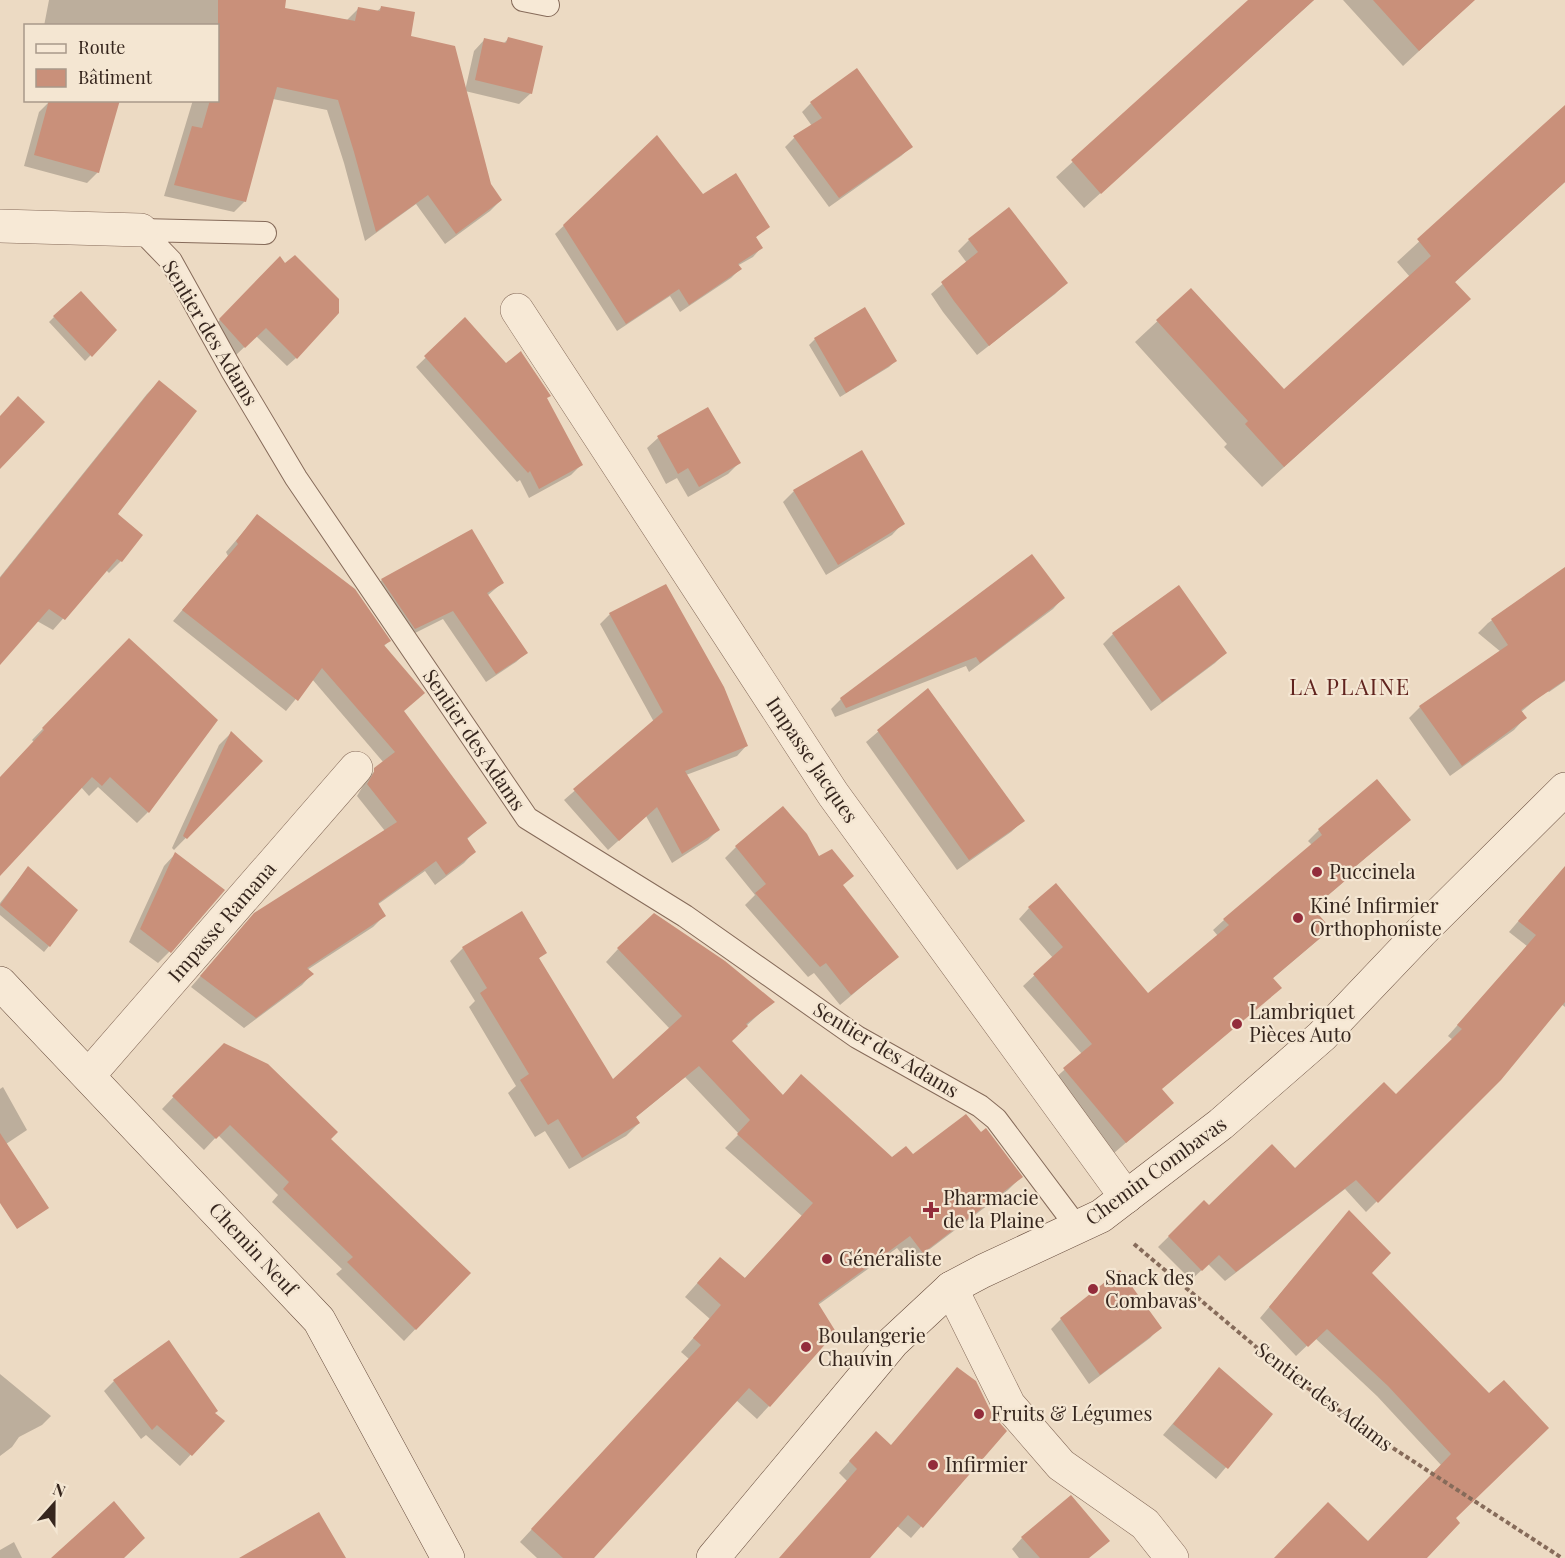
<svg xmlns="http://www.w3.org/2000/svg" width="1565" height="1558" viewBox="0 0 1565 1558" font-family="'Playfair Display',serif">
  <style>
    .shadow { fill: #0003 }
    .building { fill: #c9907a }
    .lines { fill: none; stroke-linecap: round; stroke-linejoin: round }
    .lane-casing { stroke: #866b5a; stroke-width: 24 }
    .street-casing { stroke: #866b5a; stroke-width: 34 }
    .secondary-casing { stroke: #684d3e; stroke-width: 34 }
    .path { stroke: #866b5a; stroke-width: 4; stroke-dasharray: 4.5 3; stroke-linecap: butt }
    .lane { stroke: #f7e9d6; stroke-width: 22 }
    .street { stroke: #f7e9d6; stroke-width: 33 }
    .secondary { stroke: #f7e9d6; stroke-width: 33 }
    .poi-dot { fill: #932c3b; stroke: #f4e6d2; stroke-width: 2 }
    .labels { text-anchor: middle; stroke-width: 4.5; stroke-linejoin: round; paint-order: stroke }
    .street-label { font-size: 20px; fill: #36261e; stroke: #f4e6d2 }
    .poi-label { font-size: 20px; fill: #36261e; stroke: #f4e6d2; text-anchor: start }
    .quarter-label { font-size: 22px; letter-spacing: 1.5px; fill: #61241f; stroke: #f4e6d2 }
  </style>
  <rect width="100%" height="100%" fill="#ecdac3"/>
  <path class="shadow" d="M49,0h236l-2,9 64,11 11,-11 18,3 6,-5 27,31 56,53 9,-40 11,-12 18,5 5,-5 23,54 -12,11 -54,-13 25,94 11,15 -11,11 -45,33 -29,-40 -51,37 -21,-78 -17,-53 -54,-11 -28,102 -11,11 -70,-16 29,-96h25v-74h-174z
    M1251,0h63l-230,208 -28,-31z
    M1343,0h131l-71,66z
    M50,101l48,71 -11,11 -63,-17 15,-54z
    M811,103l100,44 -10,9 -72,51 -44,-60 9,-9 18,-12 -10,-14z
    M1565,107v75l-111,101 -7,37 -185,167 -38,-40 3,-3 -92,-102 56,-52 93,101 126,-114 -13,-15z
    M657,138l45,58 66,30 -13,12 6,10 -8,9 -16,9 3,3 -9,9 -51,34 -10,-16 -53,35 -62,-97z
    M969,240l97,43 -11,11 -78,61 -34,-43 -12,-18 36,-31 -9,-12z
    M280,258l16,100 -9,8 -31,-30 -20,19 -25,-26z
    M54,317l61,13 -30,31 -36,-39z
    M465,320l41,45 40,34 35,66 -10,10 -42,23 -9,-18 -3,2 -101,-115z
    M815,339l80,22 -6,6 -49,30 -31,-52z
    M159,382l-43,133 5,46 -12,12 -3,-3 -53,60 -16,-9 -37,42v-86l147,-183z
    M708,409l31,54 -11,11 -40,23 -11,-19 -11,6 -19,-36 11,-10z
    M794,491l109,32 -11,12 -66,40 -43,-73z
    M257,516l132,125 -6,6 19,65 83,111 -19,17 8,12 -10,11 -29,22 -10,-14 -48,34 7,11 -11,11 -66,43 5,4 -10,11 -58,43 -53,-41 53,-61 141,-95 -28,-35 7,-12v-3l20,-18 -72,-84 -26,32 -113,-90 55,-65 -2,-4z
    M1565,569v112l-16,11 -16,-13 9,15 -21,18 4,6 -11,12 -64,46 -41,-58 11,-11 81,-55 -23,-19 10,-10z
    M382,580l120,3 -15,13 39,57 -10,9 -30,20 -43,-63 -38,19 -33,-49z
    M1063,598l-10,11 -84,63 -3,-6 -131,51 -4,-8 10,-10z
    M610,614l137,131 -10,11 -51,19 32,55 -10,10 -36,23 -26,-47 -38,34 -44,-50 90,-78 -54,-98z
    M1113,634l112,19 -10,10 -64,48 -48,-67z
    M129,640l19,172 -11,11 -39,-36 -9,9 -8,-9 -81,86v-94l34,-37 -2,-2z
    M927,690l96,131 -12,11 -54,38 -91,-128z
    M231,733l30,28 -87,89 -2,-2 47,-103z
    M1409,820l-60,52 2,2 -11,11 -28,24 7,30 -47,40 8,9 -119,101 11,14 -58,50 -61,-73 29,-26 -59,-68 30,-28 -34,-39 10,-11 119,87 70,-59 -5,-6 11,-10 88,-75 -4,-4 11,-11z
    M736,847l82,11 79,99 -57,48 -26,-32 -6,4 -63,-72 10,-10 -30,-37z
    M175,854l-6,98 -11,11 -29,-21 35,-76z
    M1565,867v140l-4,-3 -61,75 -134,133 -21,-23 -120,92 -17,-17 -17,16 -33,-33 46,-45 4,5 87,-37 101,-74 57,-56 -5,-4 79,-90 -18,-14z
    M23,874l26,72 -5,6 -44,-37v-12z
    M463,948l82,4 -7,7 74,122 58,-52 -64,-67 12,-13 154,53 -42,39 52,55 19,-20 91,83 20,-3 109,21 -13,13 -98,74 -13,-16 -79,57 -49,101 -12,13 -21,-19 -144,158h-55l-17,-16 169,-183 -8,-7 29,-33 -25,-22 23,-26 36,8 58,-63 -77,-68 14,-14 -54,-57 -50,41 4,5 -13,13 -57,33 -24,-38 -10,6 -27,-44 8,-7 -47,-79 6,-6 -25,-40z
    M224,1044l105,95 140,134 -65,68 -68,-67 6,-5 -70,-67 6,-7 -60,-60 -14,15 -42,-41z
    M3,1087l24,43 -27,18v-59z
    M1349,1212l21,61 118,122 -34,123 -30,40h-71l88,-93 -64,-69 -62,-58 -19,18 -36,-38z
    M1061,1319l99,8 -10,11 -61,46 -38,-55z
    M1219,1369l52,45 -55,65 -53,-44z
    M0,1374l51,42 -9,9 -23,12 -7,10 -12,9z
    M114,1381l100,32 8,8 -42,45 -34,-31 -5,4 -37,-48z
    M991,1414l14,17 -94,107 -14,-12 -28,32h-89l67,-77 -8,-8 26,-29 26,2z
    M1022,1538l67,20h-70l-7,-9z
    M14,1542l8,16h-22v-8z"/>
  <path class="building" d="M218,0h68l-1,8 70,13 3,-14 22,4 1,-5 34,6 -4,24 44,10 36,138 11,16 -46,34 -28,-39 -52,37 -22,-80 -16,-52 -61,-13 -31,115 -72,-17 18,-59 10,2 8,-28h8z
    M1248,0h66l-213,194 -30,-34z
    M1373,0h102l-56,51z
    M508,37l35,9 -11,48 -57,-14 9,-42 22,5z
    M857,68l56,79 -74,51 -46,-62 29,-18 -12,-16z
    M49,100h71l-21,73 -65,-18z
    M1565,105v77l-110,100 16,17 -187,168 -39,-43 3,-3 -92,-101 35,-32 93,101 147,-133 -14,-17z
    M657,135l46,59 33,-21 34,54 -14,10 7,11 -25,16 4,5 -53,36 -10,-16 -53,35 -63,-99z
    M1009,207l59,76 -79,63 -35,-45 -13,-19 37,-30 -10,-13z
    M295,255l44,44v14l-42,46 -31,-31 -21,20 -26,-29 61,-63 5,7z
    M81,291l36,39 -25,27 -39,-41z
    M865,307l32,54 -51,32 -32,-55z
    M465,317l41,46 15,-12 1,2 29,43 -4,2 36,67 -44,24 -9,-18 -2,2 -104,-117z
    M159,380l38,31 -79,103 25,21 -21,27 -5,-3 -52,61 -16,-11 -49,56v-87z
    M18,396l27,26 -45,47v-53z
    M708,407l33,56 -42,24 -11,-19 -10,6 -21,-38z
    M862,450l43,74 -67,41 -45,-75z
    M257,514l98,75 36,52 -7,4 41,48 -21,18 83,112 -20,15 9,14 -30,23 -10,-14 -58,42 8,13 -79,52 7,6 -58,44 -56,-42 54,-63 143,-91 -30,-38 7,-12v-4l21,-16 -73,-84 -24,33 -116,-91 56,-66 -2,-3z
    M472,529l32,54 -17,10 41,60 -32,21 -43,-63 -38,18 -34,-50z
    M1032,554l33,44 -85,65 -4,-6 -130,51 -6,-10z
    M1565,567v113l-44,30 6,8 -65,48 -43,-60 89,-61 -17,-26z
    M666,584l58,103 24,59 -63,25 35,59 -38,24 -25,-47 -38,34 -46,-52 90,-77 -54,-99z
    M1179,585l48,68 -65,49 -50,-69z
    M129,638l89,82 -69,93 -39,-36 -8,9 -10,-9 -92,99v-99l44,-47 -2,-2z
    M928,688l97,133 -56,39 -92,-130z
    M231,731l32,30 -76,78 -4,-3z
    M1377,779l34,41 -61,51 3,3 -40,34 18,21 -58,49 9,10 -120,101 12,14 -48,40 -63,-75 29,-24 -59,-70 30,-27 -35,-40 28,-24 92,110 81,-68 -6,-6 99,-84 -4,-6z
    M783,806l24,28 12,22 13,-7 22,27 -11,9 56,72 -48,38 -25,-32 -6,4 -65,-74 11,-9 -31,-38z
    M175,852l50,38 -54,63 -31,-24z
    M28,866l50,44 -28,37 -50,-42z
    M1565,866v136l-64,78 -123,123 -22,-23 -120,92 -17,-17 -17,16 -34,-35 36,-36 5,5 63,-61 23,24 89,-86 12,12 66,-65 -5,-4 79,-90 -18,-14z
    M522,911l25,42 -8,5 74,121 69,-63 -65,-68 37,-35 71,48 50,41 -29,22 2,2 -16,15 51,54 18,-21 91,83 14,-11 7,8 53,-40 15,18 5,-4 37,49 -100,76 -13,-17 -92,67 18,29 -66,75 -21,-19 -155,170h-31l-32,-29 170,-184 -8,-7 28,-33 -24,-22 23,-26 25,21 68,-75 -76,-69 13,-14 -51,-54 -63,51 4,6 -58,35 -24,-39 -10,6 -28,-45 9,-6 -49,-81 7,-5 -25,-41z
    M224,1043l44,21 70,68 -7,7 140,134 -55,57 -69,-68 6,-5 -70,-68 6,-7 -59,-57 -14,14 -44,-43z
    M0,1133l49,75 -32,21 -17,-26z
    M1349,1210l42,43 -19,20 117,120 15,-13 45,48 -93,90 4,5 -33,35h-153l54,-56 40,39 83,-87 -63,-68 -61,-57 -19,18 -39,-40z
    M1120,1270l42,58 -62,47 -40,-57z
    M169,1340l49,71 -3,2 10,8 -33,35 -35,-31 -5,5 -39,-50z
    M957,1367l19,14 16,33 15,17 -84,97 -15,-13 -38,43h-91l78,-89 -8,-8 27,-30 15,14z
    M1219,1367l54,47 -45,55 -55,-45z
    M1071,1495l39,46 -21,17h-49l-19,-21z
    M114,1501l31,37 -21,20h-73z
    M319,1512l27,46h-107z"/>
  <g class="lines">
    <g class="lane-casing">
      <path id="lane" d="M523,0l25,5
        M141,230l30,31 60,108 65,109 231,340 158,98 172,121 123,69 16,13 81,108
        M141,230l124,3"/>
    </g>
    <g class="street-casing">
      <path id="street" d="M0,226l141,4
        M517,310l316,484 293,403
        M89,1075l267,-307
        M951,1288l58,117 52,60 84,59 27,34"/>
    </g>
    <g class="secondary-casing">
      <path id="secondary" d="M0,983l319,337 129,238
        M713,1558l180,-216 58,-54 32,-17 118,-55 120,-92 101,-88 99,-104 144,-143"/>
    </g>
    <path class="path" d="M1134,1244l153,129 92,66 183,119"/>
    <use href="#lane" class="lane"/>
    <use href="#street" class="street"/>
    <use href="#secondary" class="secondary"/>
  </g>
  <g class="poi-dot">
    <circle cx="1317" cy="872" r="6"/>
    <circle cx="1298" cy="918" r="6"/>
    <circle cx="1237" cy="1024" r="6"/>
    <path d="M928 1201h6v6h6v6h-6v6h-6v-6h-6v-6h6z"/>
    <circle cx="827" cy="1259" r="6"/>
    <circle cx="1093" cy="1289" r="6"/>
    <circle cx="806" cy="1347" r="6"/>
    <circle cx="979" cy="1414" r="6"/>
    <circle cx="933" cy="1465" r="6"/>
  </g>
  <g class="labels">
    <g class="street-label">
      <text transform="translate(210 333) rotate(59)" y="7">Sentier des Adams</text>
      <text transform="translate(474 740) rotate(56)" y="7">Sentier des Adams</text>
      <text transform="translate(812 760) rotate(56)" y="7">Impasse Jacques</text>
      <text transform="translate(222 922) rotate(-49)" y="7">Impasse Ramana</text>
      <text transform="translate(886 1050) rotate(31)" y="7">Sentier des Adams</text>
      <text transform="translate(1156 1171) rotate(-36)" y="7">Chemin Combavas</text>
      <text transform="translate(253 1249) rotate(47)" y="7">Chemin Neuf</text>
      <text transform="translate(1324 1397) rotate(37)" y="7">Sentier des Adams</text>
    </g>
    <g class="poi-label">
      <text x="1329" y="879">Puccinela</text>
      <text x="1310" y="913">Kiné Infirmier<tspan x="1310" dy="23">Orthophoniste</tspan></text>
      <text x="1249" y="1019">Lambriquet<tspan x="1249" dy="23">Pièces Auto</tspan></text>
      <text x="943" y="1205">Pharmacie<tspan x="943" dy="23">de la Plaine</tspan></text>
      <text x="839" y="1266">Généraliste</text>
      <text x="1105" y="1285">Snack des<tspan x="1105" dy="23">Combavas</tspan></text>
      <text x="818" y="1343">Boulangerie<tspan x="818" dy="23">Chauvin</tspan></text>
      <text x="991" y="1421">Fruits &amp; Légumes</text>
      <text x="945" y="1472">Infirmier</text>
    </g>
    <g class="quarter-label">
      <text x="1350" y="695">LA PLAINE</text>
    </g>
  </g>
  <rect x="24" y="24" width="195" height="78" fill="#f4e6d2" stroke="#a8998a" stroke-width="1.5"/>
  <rect x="36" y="44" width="30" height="9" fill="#f7e9d6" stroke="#a8998a" stroke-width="1.5"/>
  <text x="78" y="54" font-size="18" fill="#36261e">Route</text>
  <rect x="36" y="69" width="30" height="18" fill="#c9907a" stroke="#a8998a" stroke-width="1.5"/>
  <text x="78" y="84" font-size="18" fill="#36261e">Bâtiment</text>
  <g transform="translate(54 1504) rotate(21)" stroke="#f4e6d2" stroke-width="4.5" paint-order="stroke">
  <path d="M0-4.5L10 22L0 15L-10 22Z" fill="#36261e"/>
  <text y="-9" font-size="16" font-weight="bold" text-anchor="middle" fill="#36261e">N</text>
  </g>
</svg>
